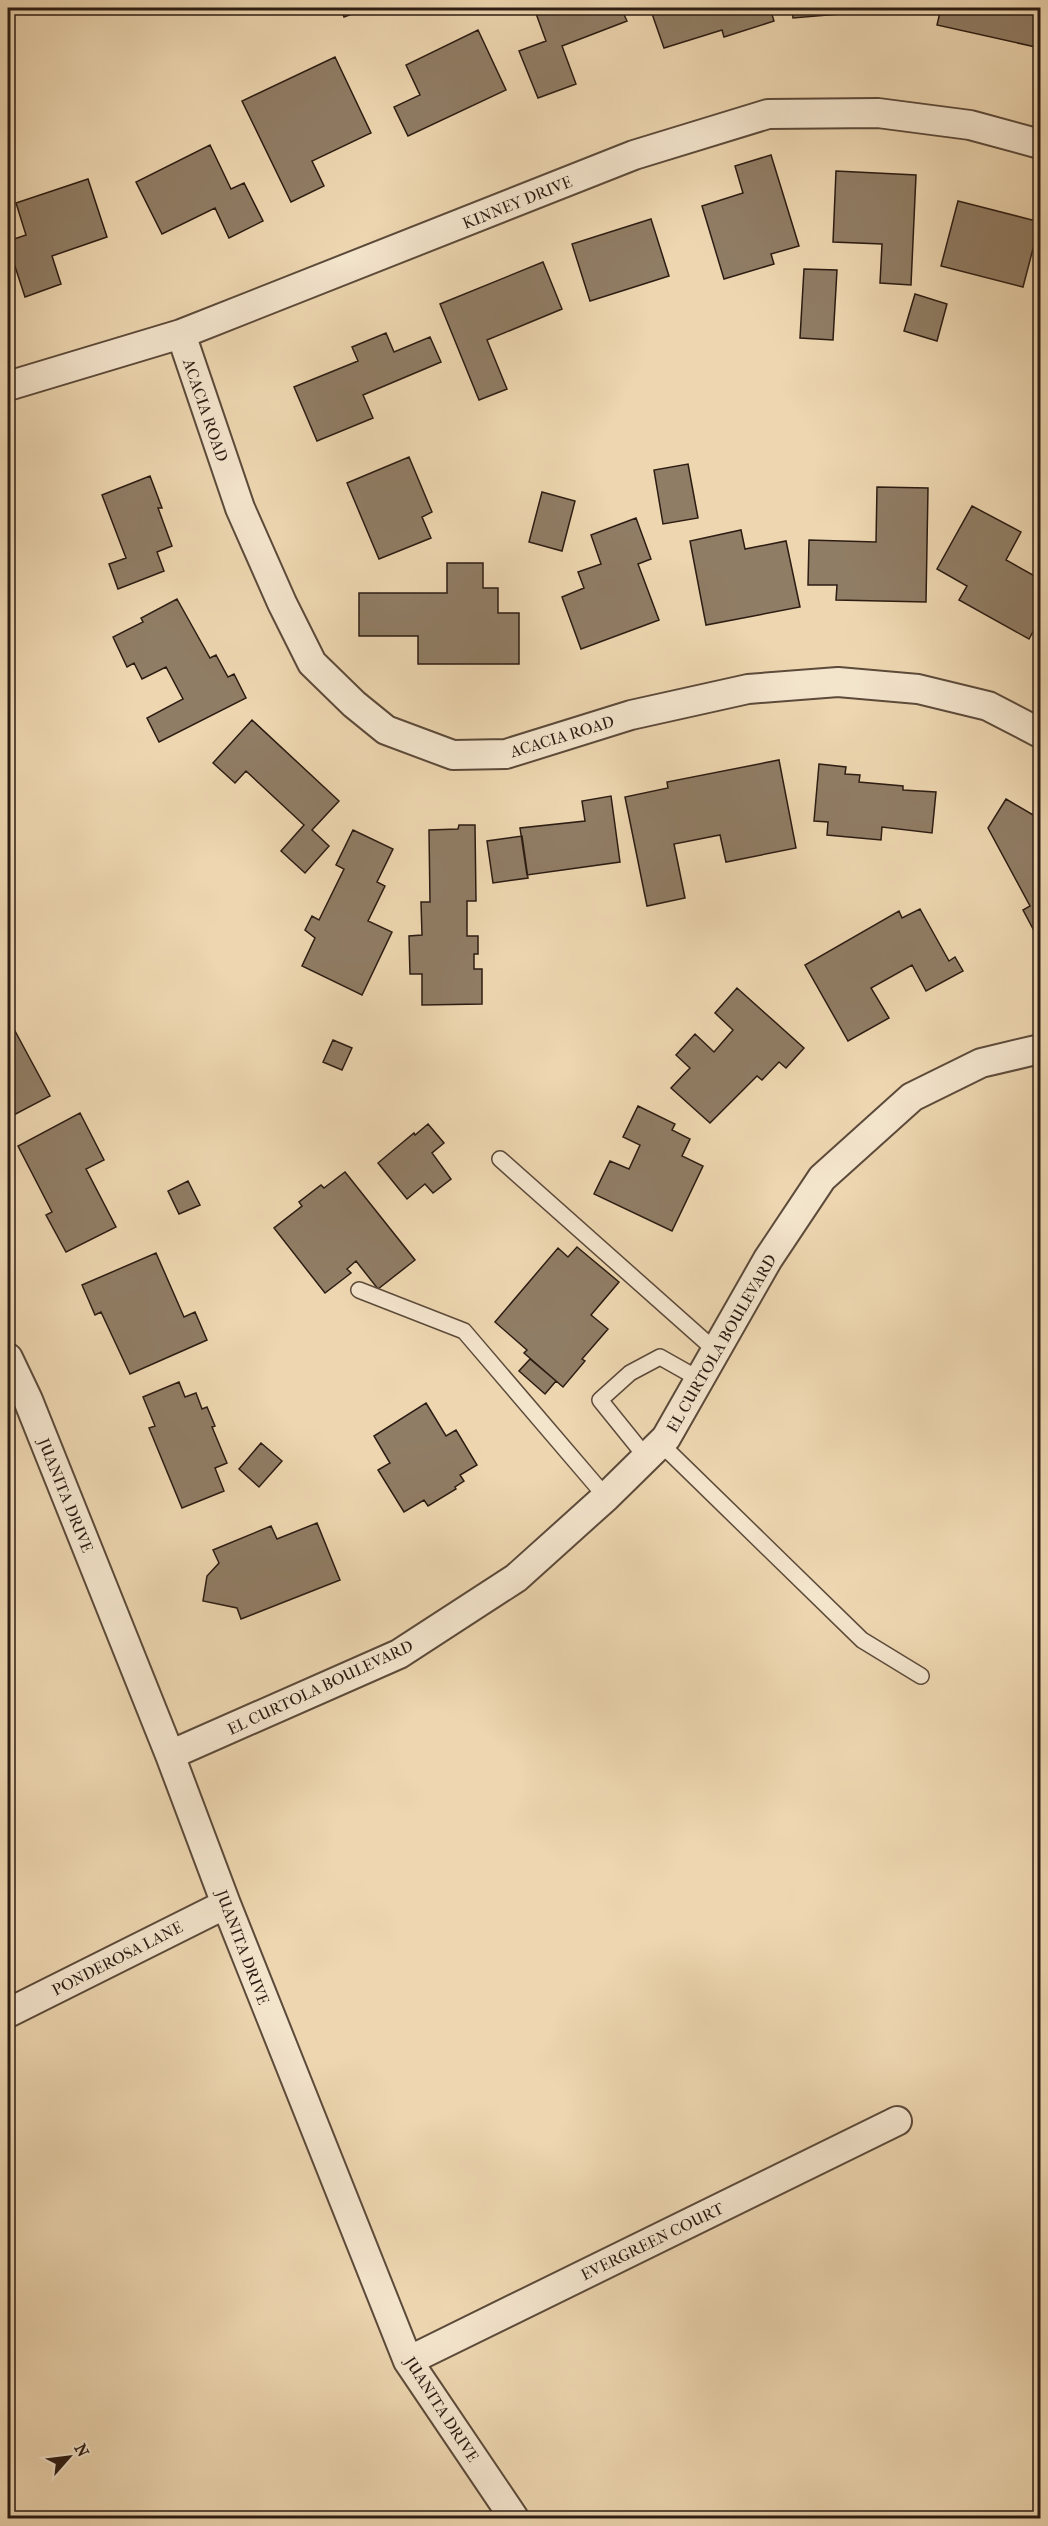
<svg xmlns="http://www.w3.org/2000/svg" width="1048" height="2526" viewBox="0 0 1048 2526" font-family="'IM FELL French Canon',serif">
  <style>
    .building { fill: #907d65; stroke: #2c1c13; stroke-width: 1.5 }
    .lines { fill: none; stroke-linecap: round; stroke-linejoin: round }
    .service-casing { stroke: #5c4a3a; stroke-width: 18 }
    .minor-casing { stroke: #5c4a3a; stroke-width: 32 }
    .service { stroke: #f3e4cc; stroke-width: 15 }
    .minor { stroke: #f3e4cc; stroke-width: 28 }
    .labels { text-anchor: middle; stroke-width: 4.5; stroke-linejoin: round; paint-order: stroke }
    .street-label { font-size: 16px; fill: #2c1c13; stroke: #f3e4cc }
  </style>
  <rect width="100%" height="100%" fill="#edd6b0"/>
  <filter id="stains"><feTurbulence type="fractalNoise" baseFrequency=".00333" numOctaves="4"/><feColorMatrix values="0 0 0 0 .2 0 0 0 0 .09 0 0 0 0 .02 0 0 0 .5 -.17"/></filter>
  <radialGradient id="worn" r=".72"><stop offset=".6" stop-color="#630" stop-opacity="0"/><stop offset="1" stop-color="#630" stop-opacity=".3"/></radialGradient>
  <path class="building" d="M341,8h27l-24,9z
    M534,8h87l6,13 -65,25 14,38 -38,14 -19,-47 27,-10z
    M650,8h120l4,13 -50,16 -2,-7 -58,18z
    M792,8h119l-118,10z
    M941,8h99v40l-103,-23z
    M478,30l28,60 -98,46 -14,-29 26,-12 -14,-30z
    M335,57l36,76 -59,28 12,25 -33,16 -49,-101z
    M210,145l21,44 13,-6 19,38 -34,17 -14,-30 -53,26 -26,-52z
    M771,155l28,91 -28,8 3,10 -50,15 -22,-73 41,-13 -8,-27z
    M836,171l80,4 -5,110 -31,-2 2,-39 -49,-2z
    M88,179l19,58 -55,19 9,28 -36,13 -17,-52v-4l18,-6 -10,-32z
    M958,201l82,21 -17,65 -82,-21z
    M651,219l18,57 -79,25 -18,-57z
    M543,262l19,47 -75,31 20,49 -28,11 -39,-96z
    M804,269l33,1 -4,70 -33,-2z
    M915,294l32,10 -10,37 -33,-10z
    M386,333l8,19 36,-15 11,25 -78,33 10,23 -56,23 -23,-54 64,-26 -6,-14z
    M409,457l23,55 -10,5 9,21 -52,21 -32,-76z
    M688,464l10,54 -35,6 -9,-54z
    M150,476l12,32h-4l14,38 -15,6 7,19 -46,18 -9,-25 17,-6 -24,-63z
    M877,487l51,1 -2,114 -90,-2 1,-15h-29l1,-45 67,2z
    M542,492l33,9 -13,50 -33,-9z
    M972,506l49,26 -15,28 34,19v40l-11,20 -70,-39 8,-14 -30,-17z
    M636,518l15,41 -13,5 21,56 -78,29 -19,-52 22,-9 -6,-16 23,-8 -10,-29z
    M741,530l4,19 41,-8 14,66 -94,18 -16,-84z
    M447,563h36v25h15v25h21v51h-101v-28h-59v-43h88z
    M177,599l33,59 6,-3 12,22 6,-3 12,24 -87,44 -12,-24 36,-19 -17,-32 -24,12 -8,-16 -7,4 -14,-30 30,-15 -2,-4z
    M252,720l87,81 -27,29 17,16 -24,27 -24,-22 23,-26 -58,-54 -11,12 -22,-20z
    M779,760l17,88 -70,14 -6,-27 -46,9 11,54 -38,8 -22,-109 43,-9 -1,-6z
    M819,764l27,3 -1,7 15,1 -1,7 44,4v4l33,2 -4,41 -50,-6 -1,13 -54,-5 1,-13 -14,-1z
    M611,796l9,66 -93,13 -7,-47 65,-7 -3,-20z
    M1006,799l34,20v123l-17,-32 7,-4 -42,-78z
    M459,825h16l1,76h-9v35h11v18h-4v15h8v35l-60,1v-31h-12l-1,-38 13,-1 -1,-33h9l-1,-72 29,-1z
    M353,830l40,19 -16,33 8,4 -17,35 24,11 -30,63 -60,-29 13,-28 -10,-8 7,-14 7,4 25,-51 -8,-4z
    M522,836l6,42 -35,5 -6,-42z
    M920,909l29,52 6,-4 8,14 -37,20 -14,-26 -41,23 18,30 -41,23 -43,-76 94,-54 3,7z
    M737,988l67,60 -18,20 -7,-6 -17,18 -5,-4 -47,47 -39,-35 19,-20 -14,-13 19,-21 19,18 19,-22 -18,-17z
    M8,1018l42,78 -42,22z
    M333,1040l19,8 -10,22 -19,-8z
    M638,1106l37,18 -3,6 18,9 -8,17 21,10 -31,65 -78,-37 16,-33 19,8 11,-24 -17,-8z
    M80,1113l24,47 -18,9 30,58 -50,25 -20,-37 6,-3 -34,-66z
    M428,1124l16,19 -12,10 19,26 -18,14 -8,-9 -18,15 -29,-36 36,-30 1,2z
    M345,1172l70,88 -37,29 -22,-28 -9,8 4,4 -26,20 -51,-65 28,-22 -3,-4 22,-17 3,3z
    M188,1181l12,24 -21,9 -11,-23z
    M577,1247l42,35 -28,33 17,14 -26,30 3,2 -22,26 -39,-34 3,-3 -32,-28 63,-74 10,9z
    M156,1253l28,64 11,-5 12,28 -77,34 -29,-62 -6,3 -13,-30z
    M530,1359l26,22 -11,13 -26,-23z
    M179,1382l6,15 11,-4 6,16 5,-2 8,19 -3,1 15,36 -12,5 9,23 -42,17 -33,-80 6,-2 -12,-29z
    M426,1403l20,33 10,-6 21,35 -17,10 4,6 -9,6 1,2 -28,17 -4,-6 -20,12 -26,-42 12,-7 -16,-27z
    M261,1443l21,18 -23,26 -20,-18z
    M317,1523l23,57 -99,39 -4,-11 -34,-7 4,-25 12,-13 -6,-13 58,-24 6,13z"/>
  <g class="lines">
    <g class="service-casing">
      <path id="service" d="M500,1159l216,192
        M359,1290l105,41 142,166
        M660,1443l202,197 59,36
        M646,1457l-46,-57 30,-27 30,-16 39,22"/>
    </g>
    <g class="minor-casing">
      <path id="minor" d="M181,334l59,174 42,95 30,60 42,41 32,26 67,25 53,-1 125,-39 117,-26 90,-7 80,7 70,17 52,27
        M8,386l173,-52 453,-179 134,-41 110,-1 92,12 70,19
        M8,1358l20,42 142,355 56,149 182,457 106,157
        M170,1755l229,-101 117,-76 90,-81 60,-59 102,-179 54,-81 90,-81 69,-34 59,-14
        M8,2013l218,-109
        M408,2361l489,-240"/>
    </g>
    <use href="#service" class="service"/>
    <use href="#minor" class="minor"/>
  </g>
  <g class="labels">
    <g class="street-label">
      <text transform="translate(517 202) rotate(-22)" y="6">KINNEY DRIVE</text>
      <text transform="translate(206 410) rotate(71)" y="6">ACACIA ROAD</text>
      <text transform="translate(562 736) rotate(-17)" y="6">ACACIA ROAD</text>
      <text transform="translate(721 1343) rotate(-60)" y="6">EL CURTOLA BOULEVARD</text>
      <text transform="translate(66 1495) rotate(68)" y="6">JUANITA DRIVE</text>
      <text transform="translate(320 1687) rotate(-25)" y="6">EL CURTOLA BOULEVARD</text>
      <text transform="translate(243 1947) rotate(69)" y="6">JUANITA DRIVE</text>
      <text transform="translate(117 1958) rotate(-27)" y="6">PONDEROSA LANE</text>
      <text transform="translate(652 2241) rotate(-26)" y="6">EVERGREEN COURT</text>
      <text transform="translate(442 2409) rotate(57)" y="6">JUANITA DRIVE</text>
    </g>
  </g>
  <rect width="1048" height="2526" fill="none" stroke="#edd6b0" stroke-width="30"/>
  <rect x="9" y="9" width="1030" height="2508" fill="none" stroke="#2c1c13" stroke-width="3"/>
  <rect x="15" y="15" width="1018" height="2496" fill="none" stroke="#2c1c13" stroke-width="1.5"/>
  <g transform="translate(69 2457) rotate(62)" stroke="#f3e4cc" stroke-width="4.5" paint-order="stroke">
  <path d="M0-4.5L10 22L0 15L-10 22Z" fill="#2c1c13"/>
  <text y="-9" font-size="16" font-weight="bold" text-anchor="middle" fill="#2c1c13">N</text>
  </g>
  <rect width="100%" height="100%" filter="url(#stains)"/>
  <rect width="100%" height="100%" fill="url(#worn)"/>
</svg>
